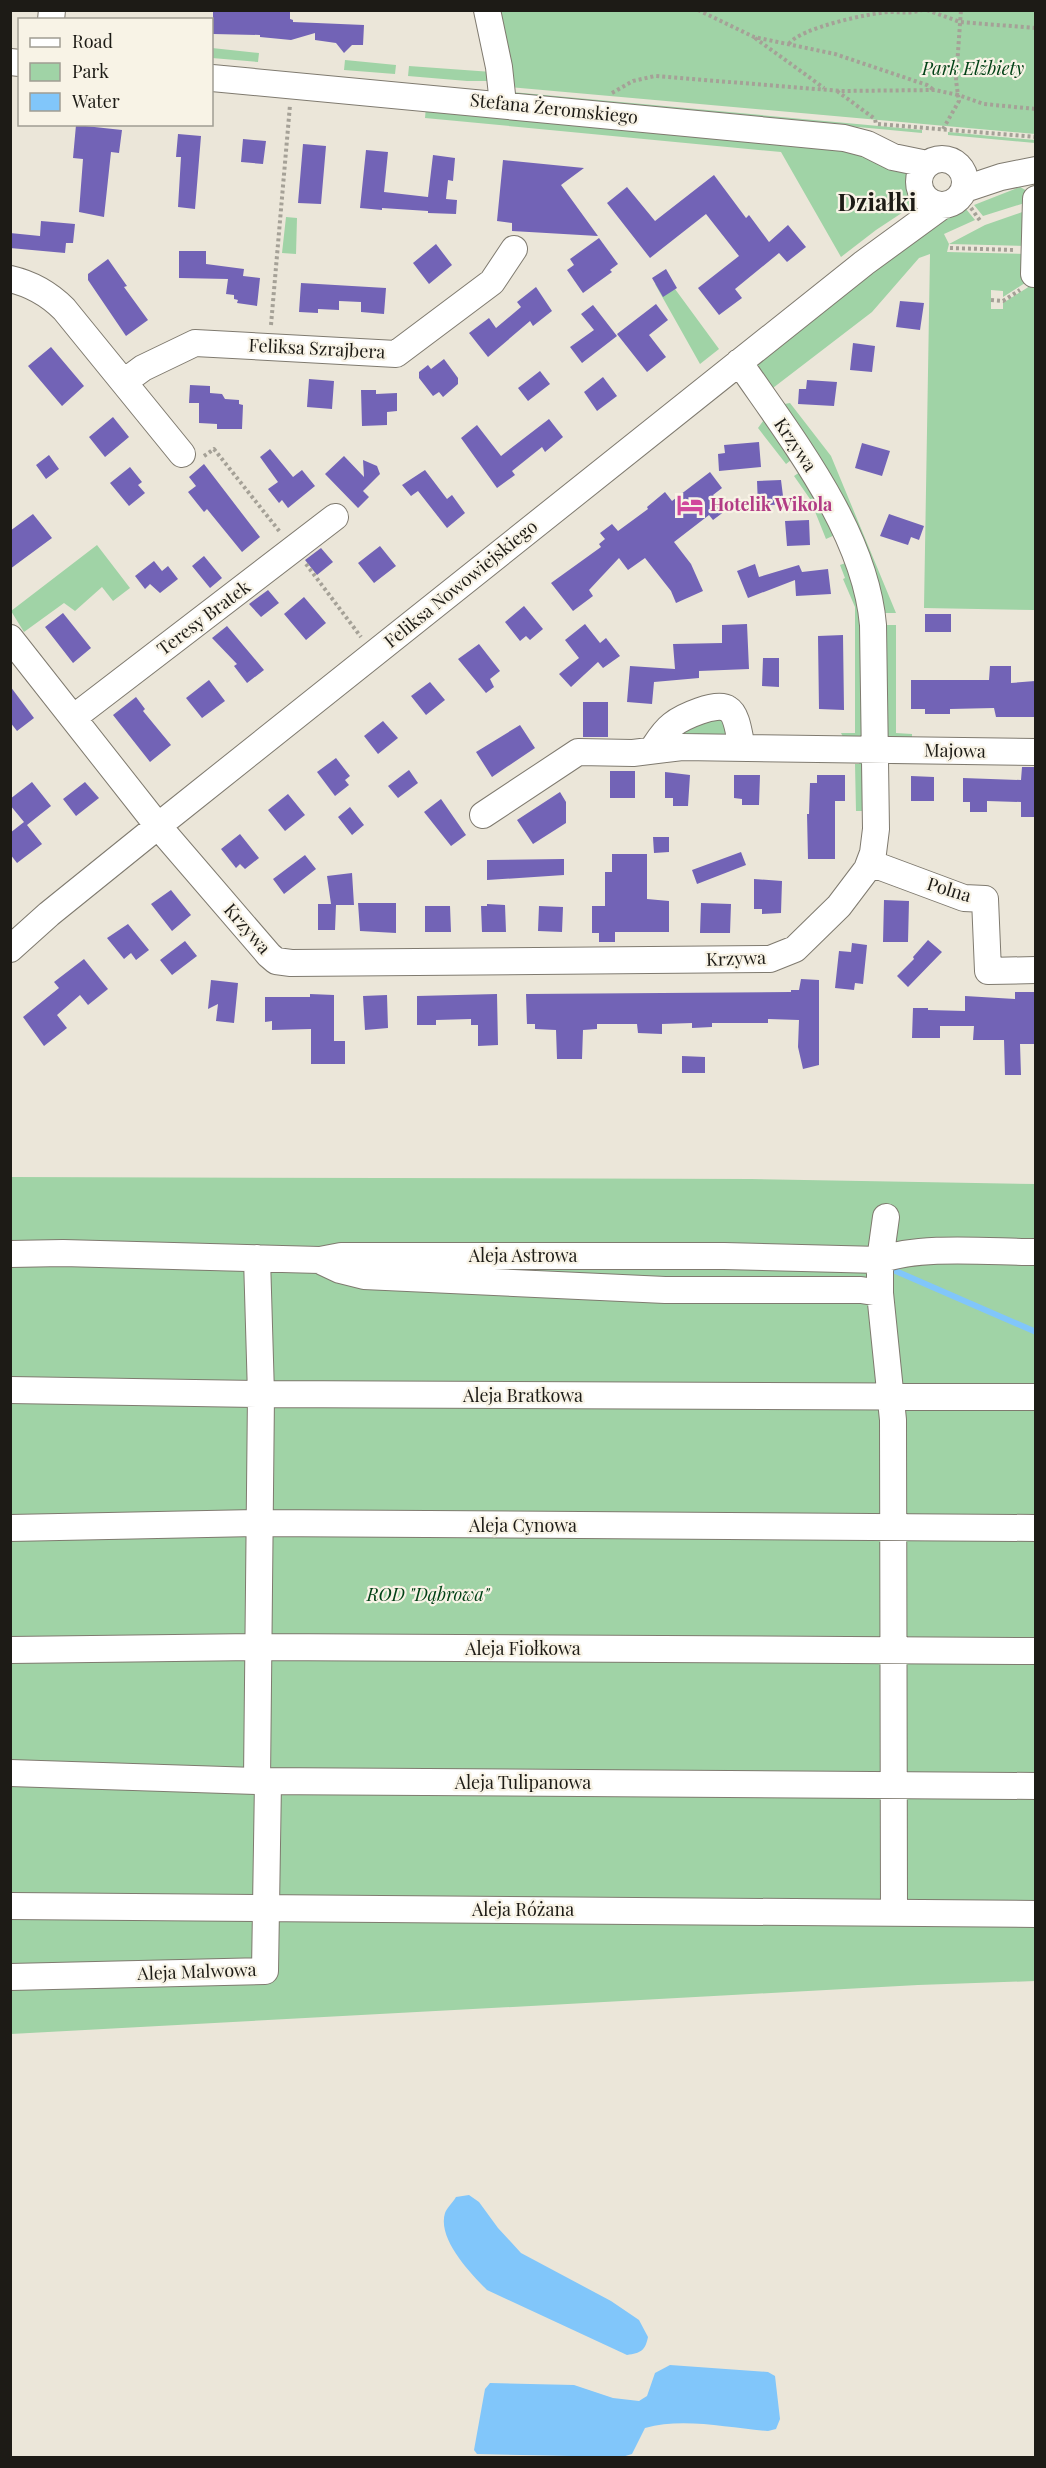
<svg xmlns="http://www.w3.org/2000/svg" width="1046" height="2468" viewBox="0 0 1046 2468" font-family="'Playfair Display',serif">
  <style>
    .green { fill: #a0d3a6 }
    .water { fill: #81c6fa }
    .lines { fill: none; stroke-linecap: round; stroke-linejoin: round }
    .stream { stroke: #81c6fa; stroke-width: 6 }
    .building { fill: #7263b6 }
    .minor-casing { stroke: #7f7a6f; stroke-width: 28 }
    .path { stroke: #a5a197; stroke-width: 4; stroke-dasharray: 3 3; stroke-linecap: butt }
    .minor { stroke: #fff; stroke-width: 26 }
    .labels { text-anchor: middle; stroke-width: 4.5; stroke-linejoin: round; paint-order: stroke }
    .park-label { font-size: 18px; font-style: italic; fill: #024216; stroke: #f8f3e6 }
    .street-label { font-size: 18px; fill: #1d1b16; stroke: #f8f3e6 }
    .hotel-label { font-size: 18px; font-weight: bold; fill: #b23c85; stroke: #f8f3e6; text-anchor: start }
    .district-label { font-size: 24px; font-weight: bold; fill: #1d1b16; stroke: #f8f3e6 }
  </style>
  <rect width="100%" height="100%" fill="#ebe6d9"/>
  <path class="green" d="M493,11h542v123l-526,-47z
    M212,48l47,5 -1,9 -46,-4z
    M345,60l51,5 -1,9 -51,-4z
    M409,66l83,6 2,9h-27l-59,-5z
    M512,92l410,38v3l-407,-38z
    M426,106l358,32 150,31 -2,24 -56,37 -35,27 -60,-105 -356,-34z
    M948,132l87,8v3l-87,-8z
    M1020,187l9,5 2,9 -48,15 -9,-11z
    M966,209l9,11 -31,14 5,10 36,-19 46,-16 -1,37 -81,-2 -2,8 83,2 -5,29 -22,14v-6l-12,-1v19h12v-6l27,-17v-9h5v333l-111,-2 6,-354 -11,4 -47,54 -103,79 -11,-18 -1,-14 173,-131z
    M286,217l11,1 -1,36 -14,-1z
    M655,284l20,5 44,60 -19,15z
    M790,403l41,53 65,157h-16l-101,-208z
    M766,417l29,40 -9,7 -28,-36z
    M803,470l34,64 -11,5 -16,-40 -16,-23z
    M97,545l33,43 -17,13 -11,-14 -27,24 -11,-8 -40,29 -13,-21z
    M848,562l14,39 2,136 -19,4 -4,-8h14v-126l-12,-28 2,-1 -5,-13z
    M881,625h15v108l16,1v9l-26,-5z
    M717,715l12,12 -3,12 -42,-5 -1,-1z
    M862,757v54h-6l-1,-47h4z
    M11,1177l740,2 284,5v797l-117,4 -907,49z"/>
  <path class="water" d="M469,2195l10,7 19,26 23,25 90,48 28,19 9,17c-3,14 -7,16 -21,18l-140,-65c-16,-16 -50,-51 -42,-77 2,-5 8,-11 11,-16z
    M670,2365l98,7 7,4 5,43 -4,10 -8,2c-39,-3 -85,-14 -123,-3l-13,26 -10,3 -145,-3 -3,-4 11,-61 5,-6 84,2 39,13 26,3 8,-5 8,-23z"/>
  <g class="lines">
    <path class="stream" d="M891,1269l145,63"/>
  </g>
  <path class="building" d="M213,10h77v9l3,1v2l71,3 -1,20h-11l-8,8 -8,-10 -21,-3v-7l-24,7 -31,-3v-2l-47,-1z
    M76,125l46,5 -3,23 -8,-1 -7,65 -25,-5 4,-53 -10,-1z
    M178,134l23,2 -6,73 -17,-2 3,-50h-5z
    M243,139l23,2 -3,23 -22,-2z
    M303,144l23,2 -5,58 -23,-1z
    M366,150l22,2 -4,40 44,5 5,-42 22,3 -2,23 -5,-1 -2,19 11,1 -1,14 -28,-1v-2l-46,-3v2l-22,-2z
    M503,160l81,8 -23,17 37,51 -86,-5v-8l-15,-2z
    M714,175l32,43 3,-3 20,27 19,-17 18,22 -19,15 -8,-9 -44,36 7,9 -23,17 -21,-27 41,-32 -33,-42 -56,44 -43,-55 20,-16 28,34z
    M41,221l34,3 -2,19h-7l-1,10 -55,-5v-15l30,3z
    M599,238l19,26 -8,6 2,2 -29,21 -16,-23 7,-5 -4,-6z
    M436,244l16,21 -23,19 -16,-21z
    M179,251h27v13l38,5 -1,7 17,2 -3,28 -20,-3 1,-3 -4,-1v-4l-8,-1 2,-15 -49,-1z
    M108,259l19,27 -3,1 24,33 -22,16 -38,-56v-6z
    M666,269l11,19 -14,9 -11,-19z
    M301,283l85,5 -2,26 -23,-2v-10l-22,-1v9l-21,-1v4l-19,-1z
    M536,287l16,24 -19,15 -3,-5 -42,36 -19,-24 20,-15 7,10 25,-21 -4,-5z
    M900,301l24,2 -4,27 -24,-3z
    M656,304l12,16 -19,15 17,22 -19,15 -30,-38z
    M593,305l24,31 -35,27 -12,-16 24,-17 -13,-16z
    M853,343l22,3 -3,26 -22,-2z
    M51,347l33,39 -22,20 -34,-40z
    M444,359l14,19v6l-15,13 -4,-5 -6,4 -14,-18v-6l9,-7 3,4z
    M540,371l10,13 -22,17 -10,-13z
    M603,377l14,19 -20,15 -13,-19z
    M309,379l25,2 -2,28 -25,-2z
    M807,380l30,2 -3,24 -36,-2 1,-15h7z
    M190,385l20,1v7l12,1 3,5 14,1v4l4,1 -1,24h-25v-5l-18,-1v-20h-10z
    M361,390h15v4l21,-1v18l-10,1v13l-25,1z
    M113,417l16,20 -24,20 -16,-20z
    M549,419l14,18 -18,15 -3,-5 -30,24 3,4 -18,13 -36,-50 16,-13 24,31z
    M759,442l2,25 -42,4 -1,-17 7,-1 -1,-8z
    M862,443l28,8 -8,25 -27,-8z
    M270,449l23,28 9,-7 13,16 -27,22 -6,-8 -3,3 -11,-14 10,-7 -18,-25z
    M49,455l10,14 -13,10 -10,-14z
    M344,456l20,21 -1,-17 14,6 3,8 -17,17 6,6 -11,11 -33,-34z
    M204,464l56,73 -18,15 -35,-43 -3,3 -16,-20 8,-6 -7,-9z
    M130,467l12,15 -4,3 7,8 -16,13 -19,-23z
    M425,470l22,29 5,-4 13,18 -18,15 -29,-37 -7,5 -9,-11z
    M710,472l12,16 -9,7 12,16 -12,9 -4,-5 -35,27 17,22 12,27 -27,12 -5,-12 -26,-33 -17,12 -9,-12 -30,32 4,6 -20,15 -22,-28 50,-36 -2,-3 6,-5 -5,-6 12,-9 6,7 30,-22 -1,-2 18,-15 7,9z
    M781,480l3,24 -26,2 -1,-25z
    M33,514l19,24 -42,31v-38z
    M889,514l35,12 -5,14 -8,-3 -3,8 -28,-9z
    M809,520l1,25 -23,1 -2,-25z
    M380,546l16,20 -22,17 -16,-20z
    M321,548l12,14 -16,13 -12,-15z
    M204,556l18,22 -12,10 -18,-22z
    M154,561l8,10 6,-5 10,13 -18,14 -10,-9 -5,5 -10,-13z
    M755,564l4,13 40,-12 3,7 26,-3 3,25 -35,2 -1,-16 -47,18 -11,-27z
    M268,590l11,13 -18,14 -12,-13z
    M304,597l22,26 -20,17 -22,-26z
    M524,606l19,23 -13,11 -4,-4 -6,5 -15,-19z
    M63,613l28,35 -18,15 -28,-36z
    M925,614h26v18h-26z
    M585,624l15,19 6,-5 14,18 -17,12 -5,-6 -27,25 -12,-13 20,-16 -14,-18z
    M747,624l2,45 -50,2v7l-45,4 -2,22 -25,-2 3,-36 45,3 -2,-25 49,-1v-18z
    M227,626l37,44 -17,13 -13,-17 3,-2 -25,-26z
    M843,635l1,75 -25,-1 -1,-73z
    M479,644l21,27 -10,8 4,8 -8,6 -28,-34z
    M763,658h16v29l-17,-1z
    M990,666h21v17l24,-2v36h-39l-2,-9 -44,1v5h-25v-5h-14v-29h78z
    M209,680l16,21 -23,17 -16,-20z
    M430,682l15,18 -19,15 -15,-19z
    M10,686l24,32 -17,13 -7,-9z
    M136,697l9,12 -2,2 28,34 -21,17 -37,-47z
    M583,702h25v35h-25z
    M383,721l15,17 -20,16 -14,-18z
    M520,725l15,23 -43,29 -16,-25z
    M336,758l14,18 -5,4 4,5 -14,11 -18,-24z
    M1022,767h13v50h-14v-15l-34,-1v11h-17v-10h-7v-24l58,2z
    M409,770l9,13 -20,15 -10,-12z
    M610,771h25v27h-25z
    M665,772l25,3 -2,31h-15v-8h-8z
    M734,775h26l-1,30h-17v-6l-8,-1z
    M817,775h28v26h-10v58h-27l-1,-45h2l1,-31h7z
    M911,776l23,1v24h-23z
    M32,782l19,24 -24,19 15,19 -25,19 -7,-9v-21l14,-11 -14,-17v-6z
    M85,782l14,16 -23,18 -13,-17z
    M560,792l6,10v21l-33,21 -16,-24z
    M288,794l17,21 -20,16 -17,-21z
    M441,799l25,36 -15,11 -27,-34z
    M350,807l14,18 -12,10 -14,-18z
    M240,834l19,24 -14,11 -5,-5 -4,4 -15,-19z
    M653,837h16v15l-15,1z
    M741,852l5,13 -49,19 -5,-14z
    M612,854h35v45l22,2v31h-54v10h-16v-9h-7v-27h13v-34h7z
    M305,855l11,14 -32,25 -11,-15z
    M564,859v16l-77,5v-20z
    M352,873l2,32h-18l-1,25h-17v-26h13l-4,-28z
    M754,879l28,2 -1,32 -19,1v-5h-8z
    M171,890l20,25 -19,16 -21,-27z
    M884,900l25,1 -1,41h-25z
    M358,903h38v30l-36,-2z
    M701,903l30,1 -1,29h-30z
    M487,904l18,1 1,27h-24l-1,-26h6z
    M425,906h25l1,26h-26z
    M539,906l24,1 -1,25 -24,-1z
    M128,924l21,26 -13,10 -5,-7 -7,6 -17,-21z
    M928,940l14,12 -34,35 -11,-11 17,-17 -1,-2z
    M185,941l12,15 -25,19 -12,-15z
    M852,943l15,2 -4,39 -8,-1 -1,7 -19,-2 4,-37 12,1z
    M84,959l24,30 -20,16 -8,-10 -23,20 10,13 -23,18 -21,-29 36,-29 -5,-6z
    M801,979l18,1v85l-16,4 -5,-22 1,-27 -31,-1v4h-56v4l-20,1v-5l-30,1v10l-24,-1 -1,-9h-40v5l-14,1 -1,29h-25l-1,-29 -21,-1v-5h-8l-1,-30 265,-2v-2h8z
    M211,980l27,3 -4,40 -18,-2 2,-17 -10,5z
    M1015,992h20v52h-15l1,31h-16l-1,-35h-31l1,-14h-34v12h-28l1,-30h15v2l37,1v-15l50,3z
    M310,994l24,1v46h11v23h-34v-35l-39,1v-9l-7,1v-25h45z
    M497,994l1,51 -20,1v-21h-7v-6l-35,1v5h-19v-29z
    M387,995l1,33 -23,2 -2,-34z
    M682,1056l23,1v16h-23z"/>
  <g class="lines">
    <g class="minor-casing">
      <path id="minor" d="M487,10l12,57 4,37
        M51,20l1,-10
        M10,62l10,1
        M212,78l632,60 23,6 26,13 34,7
        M919 182a23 23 0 1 1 46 0a23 23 0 1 1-46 0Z
        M965,189l36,-12 35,-7
        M1034,274l2,-75
        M10,279c22,5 39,15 54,30l118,145
        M124,382l19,-14 52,-25 201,11 96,-72 22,-33
        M10,638l148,188 111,129 7,6 15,2 479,-4 25,-10 44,-43 28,-37 6,-16 3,-24 -3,-204c-8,-94 -82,-187 -134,-263
        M73,718l262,-201
        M652,750c6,-9 11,-18 20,-25 10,-8 45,-24 56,-16 10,6 11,28 14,38
        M483,815l95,-63 55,1 49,-6 354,5
        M870,863l94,35 21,1 3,72 48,-1
        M10,949l39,-35 109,-88 706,-563 78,-57
        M886,1217l-6,43v33l13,127 1,492
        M10,1254l53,-1 257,7 21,-4h383l156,4c41,-15 110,-8 156,-8
        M257,1258l4,136 -4,387
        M323,1262l17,8 24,6 301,14h196l19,3
        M10,1390l251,4 775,3
        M10,1528l250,-5 776,5
        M10,1650l248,-3 778,4
        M10,1773l247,8 779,5
        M10,1906l1026,8
        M10,1977l255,-6 3,-190"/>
    </g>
    <path class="path" d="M698,10l56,27 81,17 92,31 7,5
      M927,10l33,12 76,6
      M755,38l69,50
      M789,44c10,-16 81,-31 100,-32 12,0 21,2 33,-2
      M837,91l38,28 1,5
      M612,93l21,-12 22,-5 186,15 94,-1 23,5 -2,-15 5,-70
      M878,124l158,13
      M943,129l16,-28 -1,-6 26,9 52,5
      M971,208l10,14
      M950,248l64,2
      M991,300l12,1 17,-11
      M271,325l19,-220
      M204,456l10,-7 66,83
      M306,564l55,73"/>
    <use href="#minor" class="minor"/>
  </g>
  <defs>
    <g id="hotel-bare" transform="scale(2.07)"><path d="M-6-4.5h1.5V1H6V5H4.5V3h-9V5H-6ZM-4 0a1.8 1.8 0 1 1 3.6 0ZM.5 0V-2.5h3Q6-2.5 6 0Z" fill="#d1479c" stroke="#f8f3e6" stroke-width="2.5" paint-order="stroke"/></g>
  </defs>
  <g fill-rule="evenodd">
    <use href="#hotel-bare" x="690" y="505"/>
  </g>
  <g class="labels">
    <g class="park-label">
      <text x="973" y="75">Park Elżbiety</text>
      <text x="428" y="1601">ROD "Dąbrowa"</text>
    </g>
    <g class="street-label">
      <text transform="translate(554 109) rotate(6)" y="6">Stefana Żeromskiego</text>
      <text transform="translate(317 349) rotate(3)" y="6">Feliksa Szrajbera</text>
      <text transform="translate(795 445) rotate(56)" y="6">Krzywa</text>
      <text transform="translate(461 584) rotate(-39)" y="6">Feliksa Nowowiejskiego</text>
      <text transform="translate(204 618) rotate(-37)" y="6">Teresy Bratek</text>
      <text transform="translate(955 751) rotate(1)" y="6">Majowa</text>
      <text transform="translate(949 890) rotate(17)" y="6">Polna</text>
      <text transform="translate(247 929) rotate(49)" y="6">Krzywa</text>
      <text transform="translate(736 959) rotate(-2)" y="6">Krzywa</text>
      <text x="523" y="1262">Aleja Astrowa</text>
      <text x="523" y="1402">Aleja Bratkowa</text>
      <text x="523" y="1532">Aleja Cynowa</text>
      <text x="523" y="1655">Aleja Fiołkowa</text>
      <text x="523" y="1789">Aleja Tulipanowa</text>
      <text x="523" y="1916">Aleja Różana</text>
      <text transform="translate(197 1972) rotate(-2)" y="6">Aleja Malwowa</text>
    </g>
    <g class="hotel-label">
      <text x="710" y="511">Hotelik Wikola</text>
    </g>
    <g class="district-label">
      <text x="877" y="211">Działki</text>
    </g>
  </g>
  <rect width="1046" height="2468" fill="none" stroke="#1d1b16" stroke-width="24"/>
  <rect x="18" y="18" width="195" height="108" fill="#f8f3e6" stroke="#a09d93" stroke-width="1.5"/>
  <rect x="30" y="38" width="30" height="9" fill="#ffffff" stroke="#a09d93" stroke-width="1.5"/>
  <text x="72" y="48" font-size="18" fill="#1d1b16">Road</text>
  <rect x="30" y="63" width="30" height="18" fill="#a0d3a6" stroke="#a09d93" stroke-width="1.5"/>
  <text x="72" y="78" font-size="18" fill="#1d1b16">Park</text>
  <rect x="30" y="93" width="30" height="18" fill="#81c6fa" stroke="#a09d93" stroke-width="1.5"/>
  <text x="72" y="108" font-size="18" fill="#1d1b16">Water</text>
</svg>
